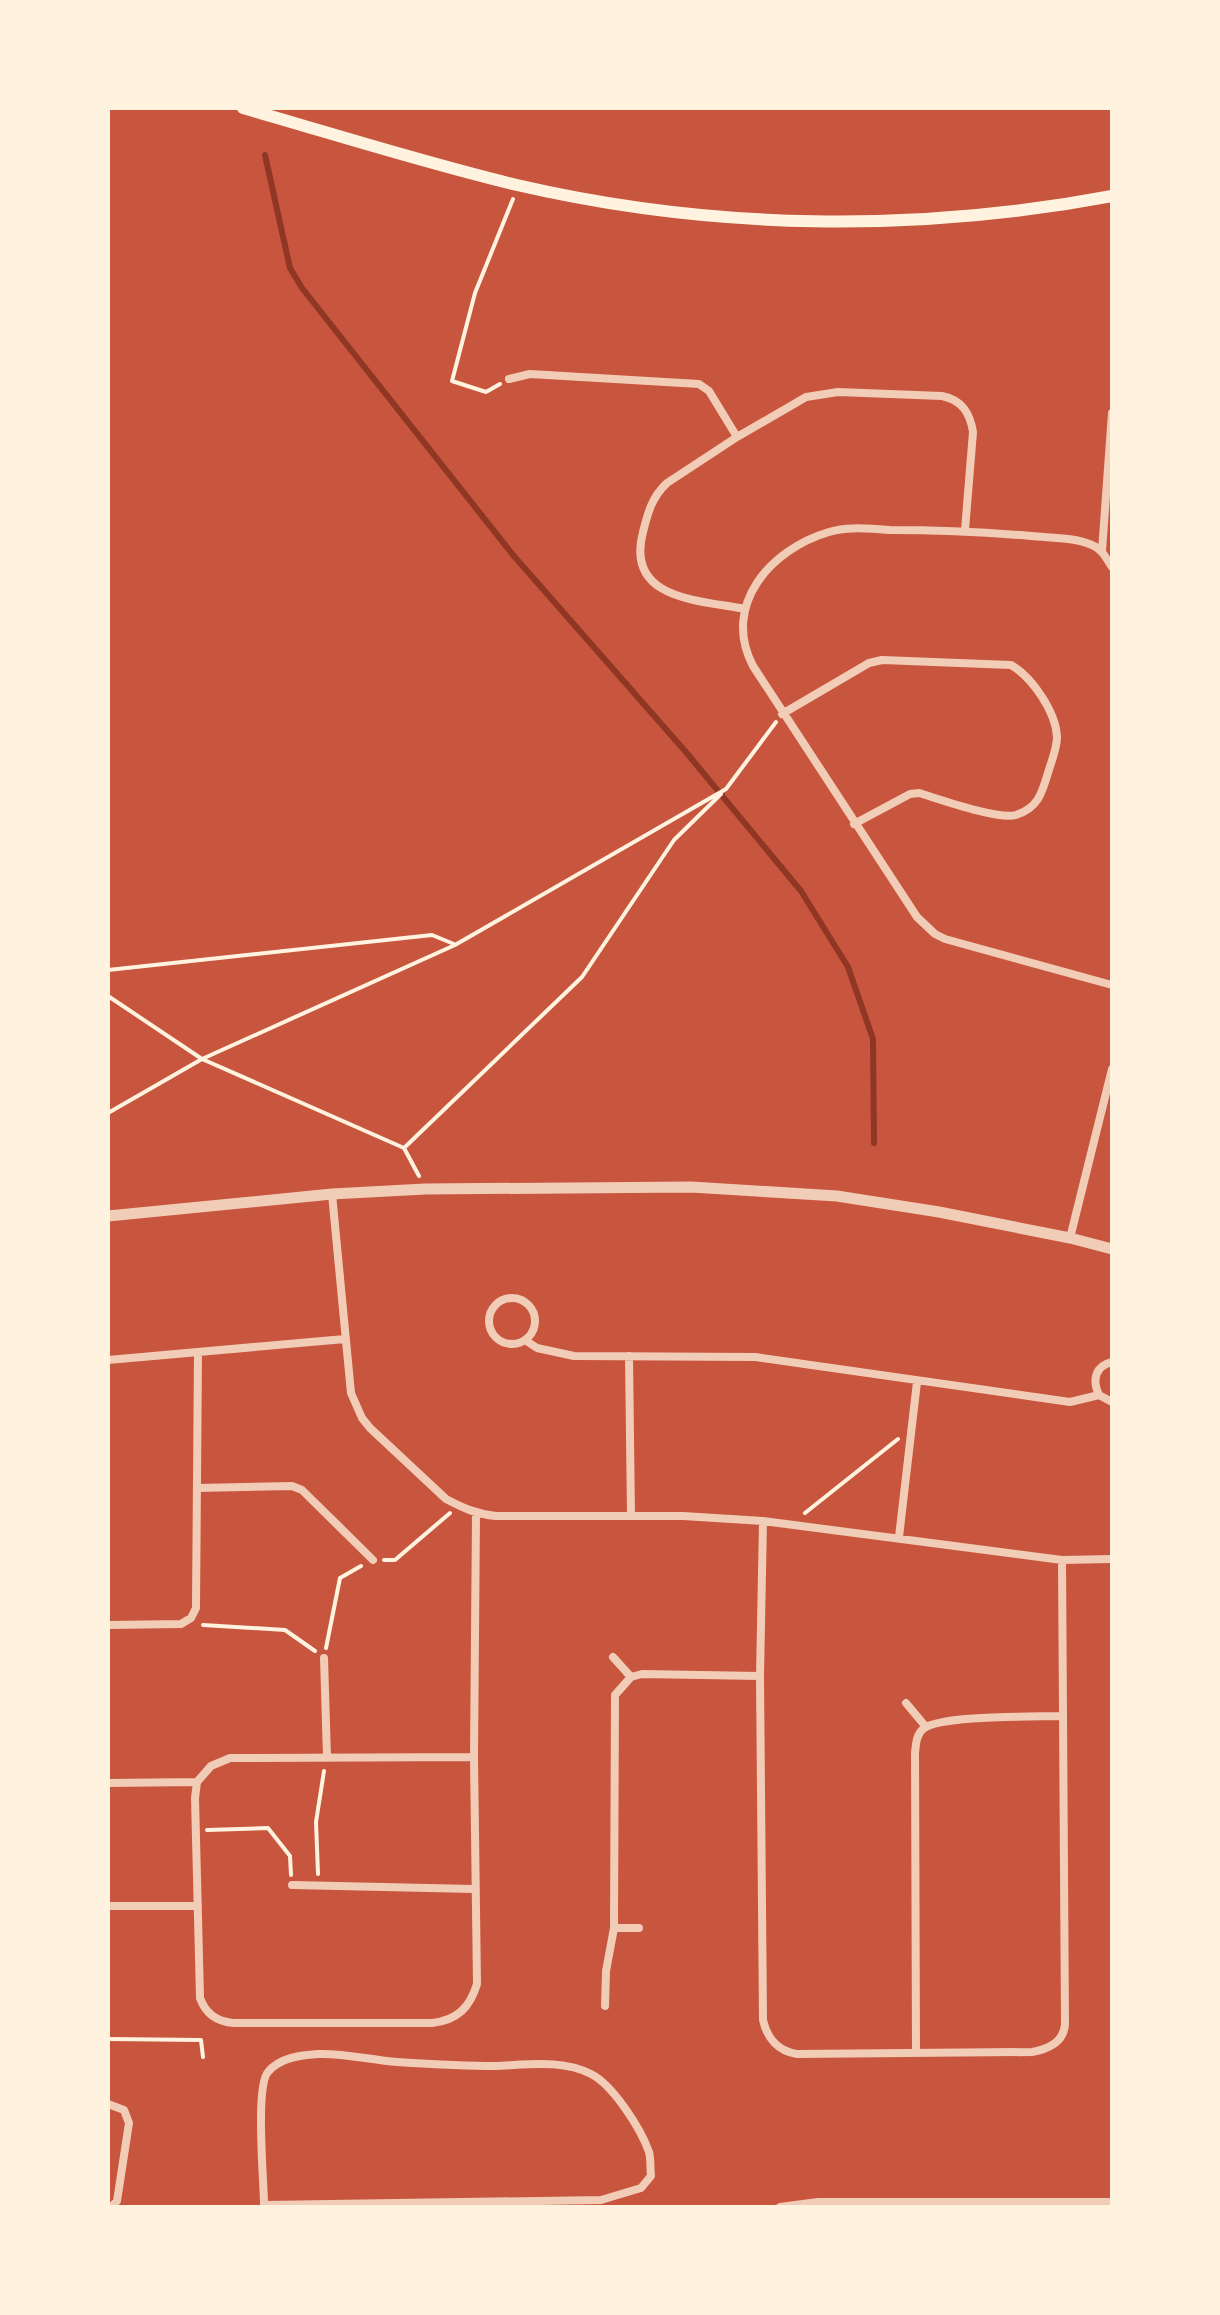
<svg xmlns="http://www.w3.org/2000/svg" width="1220" height="2315" viewBox="0 0 1220 2315" font-family="'Nunito Sans',sans-serif">
  <style>
    .lines { fill: none; stroke-linecap: round; stroke-linejoin: round }
    .stream { stroke: #8f3625; stroke-width: 6 }
    .path { stroke: #fff3e0; stroke-width: 4 }
    .minor { stroke: #f1ccb7; stroke-width: 8 }
    .tertiary { stroke: #f1ccb7; stroke-width: 11 }
    .secondary { stroke: #fff3e0; stroke-width: 12 }
  </style>
  <rect width="100%" height="100%" fill="#c8553d"/>
  <g class="lines">
    <path class="stream" d="M265,155l25,113 12,20 211,267 172,196 116,140 47,76 25,72 1,104"/>
    <path class="path" d="M500,384l-14,8 -34,-11 23,-88 38,-94
      M108,970l324,-35 22,9
      M108,996l94,63 202,89 15,28
      M108,1113l94,-54 253,-114 271,-156 50,-67
      M404,1148l178,-171 92,-137 47,-46
      M805,1513l93,-74
      M384,1560h11l55,-47
      M203,1625l82,5 30,21
      M326,1648l14,-70 21,-12
      M207,1830l61,-2 22,28 1,19
      M318,1874l-2,-52 8,-51
      M108,2039l93,1 2,17"/>
    <path class="minor" d="M509,379l21,-5 169,10 10,7 28,46
      M1102,551l10,-138
      M1112,567c-6,-9 -10,-18 -20,-22 -18,-8 -42,-7 -61,-9 -47,-4 -94,-6 -141,-6 -20,-1 -42,-4 -61,2 -58,17 -108,73 -76,134l164,251 18,17 10,5 167,46
      M745,609c-46,-9 -120,-9 -102,-77 5,-20 9,-35 24,-49l70,-46 69,-40 32,-5 104,4c20,4 28,17 31,36l-8,98
      M782,714l87,-51 13,-3 129,5c21,12 45,47 46,72 0,12 -6,25 -9,36 -6,20 -10,35 -32,42 -18,5 -77,-16 -97,-22l-9,1 -56,30
      M332,1194l19,199 11,25 8,10 76,71c17,9 30,15 50,17h187l80,5 299,39 50,-1
      M1070,1238l42,-169
      M489 1321a23 23 0 1 1 46 0a23 23 0 1 1-46 0Z
      M525,1340l12,8 37,8 181,1 315,45 29,-7
      M629,1356l2,160
      M108,1360l237,-21
      M1112,1362c-17,4 -20,18 -13,33l13,7
      M197,1488l95,-2 10,4 71,70
      M763,1521l-3,155 3,344c4,18 15,31 34,34l235,-2c17,-3 32,-10 33,-28l-3,-464
      M899,1537l18,-155
      M108,1625l73,-1 10,-6 5,-10 2,-256
      M613,1657l18,20
      M324,1658l3,99
      M906,1703l20,24
      M197,1782l-2,16 5,200c6,16 16,23 33,25h199c26,-3 38,-16 45,-39l-3,-227 2,-243
      M108,1783l89,-1 14,-16 19,-8 244,-1
      M292,1885l182,4
      M108,1906h90
      M614,1928h25
      M605,2006l1,-35 8,-43 1,-233 16,-18 11,-3 118,2
      M916,2053l-1,-300c1,-8 1,-18 8,-24 16,-14 113,-12 139,-13
      M108,2104l16,6 5,13 -12,78 -6,6
      M264,2205l337,-5 40,-12 10,-12c-1,-8 0,-17 -2,-24 -8,-23 -36,-67 -58,-78 -29,-15 -64,-9 -96,-8 -33,0 -66,-2 -98,-4 -26,-2 -53,-9 -79,-8 -18,1 -39,4 -50,18 -13,15 -4,109 -4,133v2
      M780,2207l38,-5h294"/>
    <path class="tertiary" d="M108,1216l224,-22 93,-5 266,-2 146,9 102,16 131,26 42,11"/>
    <path class="secondary" d="M243,108c91,26 182,55 274,77 194,45 400,48 595,11"/>
  </g>
  <rect width="1220" height="2315" fill="none" stroke="#fff3e0" stroke-width="220"/>
</svg>
